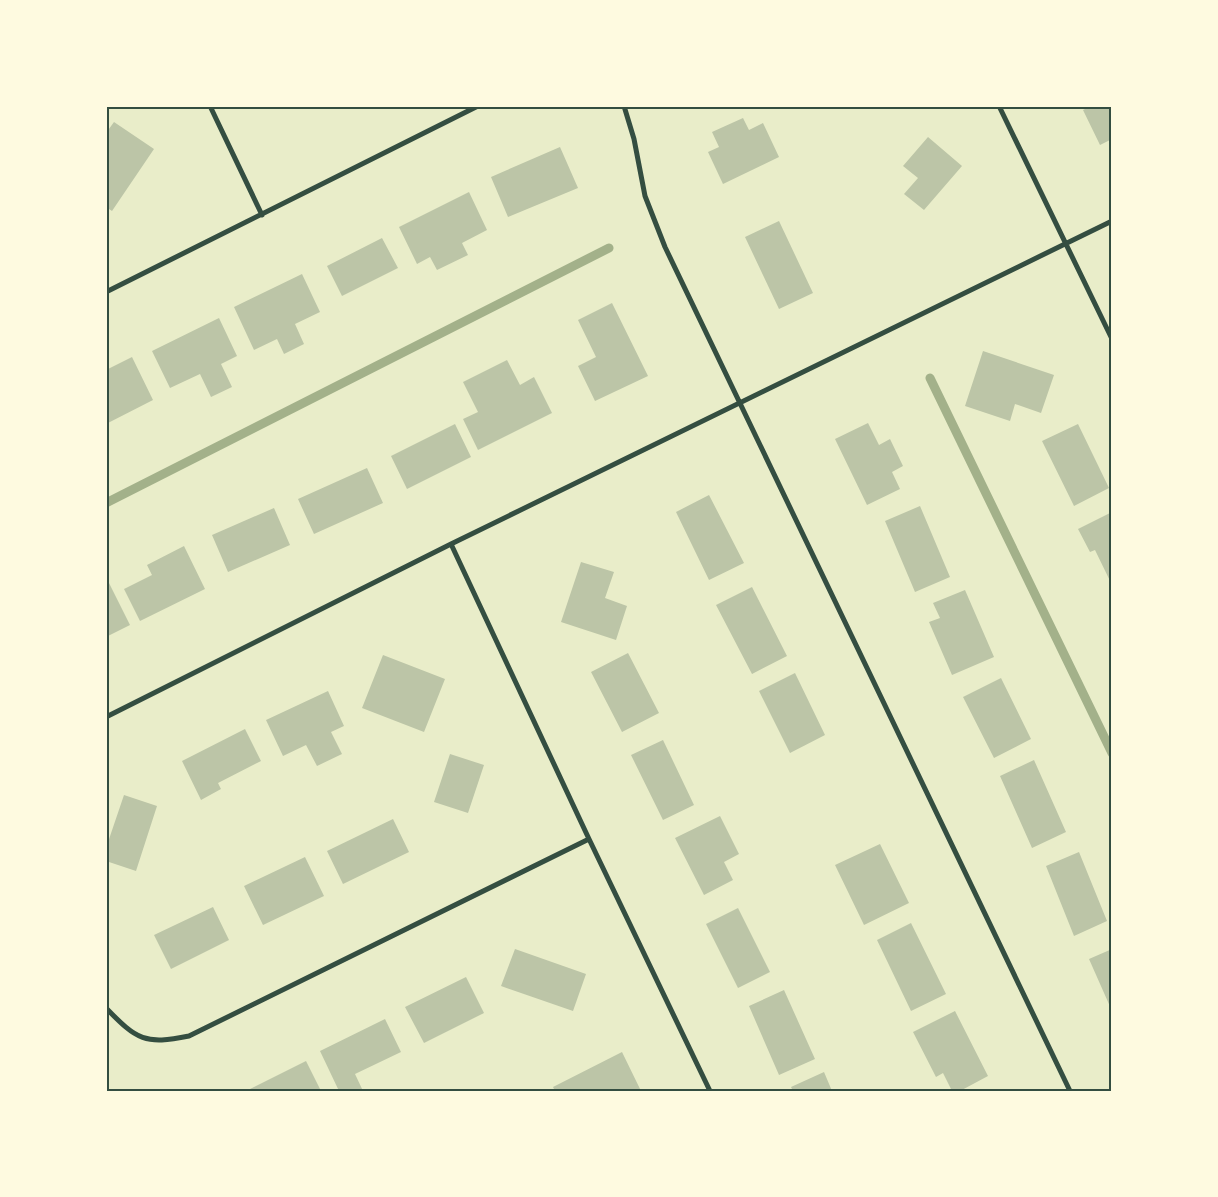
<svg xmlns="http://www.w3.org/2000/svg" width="1218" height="1197" viewBox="0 0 1218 1197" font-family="Raleway,sans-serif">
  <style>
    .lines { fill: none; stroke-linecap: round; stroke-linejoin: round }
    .stream { stroke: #a3b18a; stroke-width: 9 }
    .building { fill: #bcc5a7 }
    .minor { stroke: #344e41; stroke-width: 5 }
    .neatline { fill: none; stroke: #344e41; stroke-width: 2 }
  </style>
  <rect width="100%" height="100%" fill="#e9edc9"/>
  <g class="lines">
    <path class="stream" d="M930,378l182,375
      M106,503l503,-255"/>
  </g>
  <path class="building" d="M1091,106h21v33l-12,6 -17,-35z
    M743,118l6,12 14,-7 16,34 -56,27 -15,-32 11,-5 -7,-15z
    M114,122l40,27 -42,62 -6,-4v-74z
    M928,137l34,29 -38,44 -20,-16 14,-16 -15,-12z
    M560,147l18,41 -70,29 -17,-40z
    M469,192l18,38 -25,13 6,12 -31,15 -7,-13 -13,7 -18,-37z
    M779,221l34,72 -34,16 -34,-72z
    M382,238l16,30 -56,28 -15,-30z
    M302,274l18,38 -25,12 9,20 -20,10 -7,-15 -23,11 -20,-43z
    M612,303l36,73 -53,25 -17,-35 18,-9 -18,-37z
    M219,318l18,38 -16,8 11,23 -21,10 -11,-23 -30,14 -18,-37z
    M983,351l71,24 -13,38 -26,-9 -5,17 -45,-15z
    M132,357l21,43 -47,24v-54z
    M507,360l13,25 14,-8 18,36 -74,37 -15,-31 15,-7 -15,-30z
    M868,423l11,22 11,-6 13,27 -11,6 8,17 -33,16 -32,-66z
    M455,424l16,33 -64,32 -16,-33z
    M1078,424l31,64 -35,18 -32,-65z
    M367,468l16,35 -69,31 -16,-35z
    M709,495l35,68 -35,17 -33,-68z
    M920,506l30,71 -35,15 -30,-71z
    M274,508l16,37 -62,27 -16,-37z
    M1112,512v73l-17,-35 -5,2 -12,-23z
    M184,546l21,43 -65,32 -16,-32 28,-14 -5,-10z
    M581,562l33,10 -9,26 22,8 -11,34 -55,-18z
    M106,577l24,48 -24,12z
    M752,587l35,69 -35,18 -36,-69z
    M965,590l29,67 -42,18 -23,-53 11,-4 -7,-15z
    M628,653l31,60 -37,19 -31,-60z
    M383,655l62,24 -21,53 -62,-24z
    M795,673l30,62 -35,18 -31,-62z
    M1001,678l30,61 -37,19 -31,-61z
    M328,691l16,35 -13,6 11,22 -25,12 -11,-21 -23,11 -17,-36z
    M245,729l16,32 -43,22 3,6 -20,11 -19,-39z
    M663,740l31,65 -31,15 -32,-65z
    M450,754l34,11 -16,48 -34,-11z
    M1034,760l32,72 -34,16 -32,-72z
    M124,795l33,11 -21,65 -30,-10v-13z
    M720,816l19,38 -15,8 9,18 -29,15 -29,-57z
    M393,819l16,33 -66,32 -16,-33z
    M880,844l29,59 -45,22 -29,-60z
    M1079,852l28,69 -33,15 -28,-70z
    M305,857l19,39 -61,29 -19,-39z
    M213,907l16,33 -58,29 -17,-34z
    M738,908l32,64 -32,16 -32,-64z
    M911,923l35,71 -35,17 -34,-71z
    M515,949l71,25 -13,37 -72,-25z
    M1112,949v62l-23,-52z
    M466,977l18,36 -60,30 -19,-36z
    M784,990l31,69 -36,16 -30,-69z
    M955,1011l33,65 -28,15h-8l-9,-18 -7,4 -23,-45z
    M385,1019l16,33 -46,22 8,17h-24l-19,-40z
    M622,1052l19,39h-86l-2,-4z
    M306,1061l15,30h-75z
    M824,1072l8,19h-39l-2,-4z"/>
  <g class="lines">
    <path class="minor" d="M210,106l52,109
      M624,106l10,33 11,57 20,51 405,844
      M999,106l113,233
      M106,292l372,-186
      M451,544l138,295 121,252
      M106,717l345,-173 661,-323
      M106,1008c31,32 39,37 83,28l400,-197"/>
  </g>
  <rect width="1218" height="1197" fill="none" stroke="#fefae0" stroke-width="215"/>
  <rect x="108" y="108" width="1002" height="982" class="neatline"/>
</svg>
